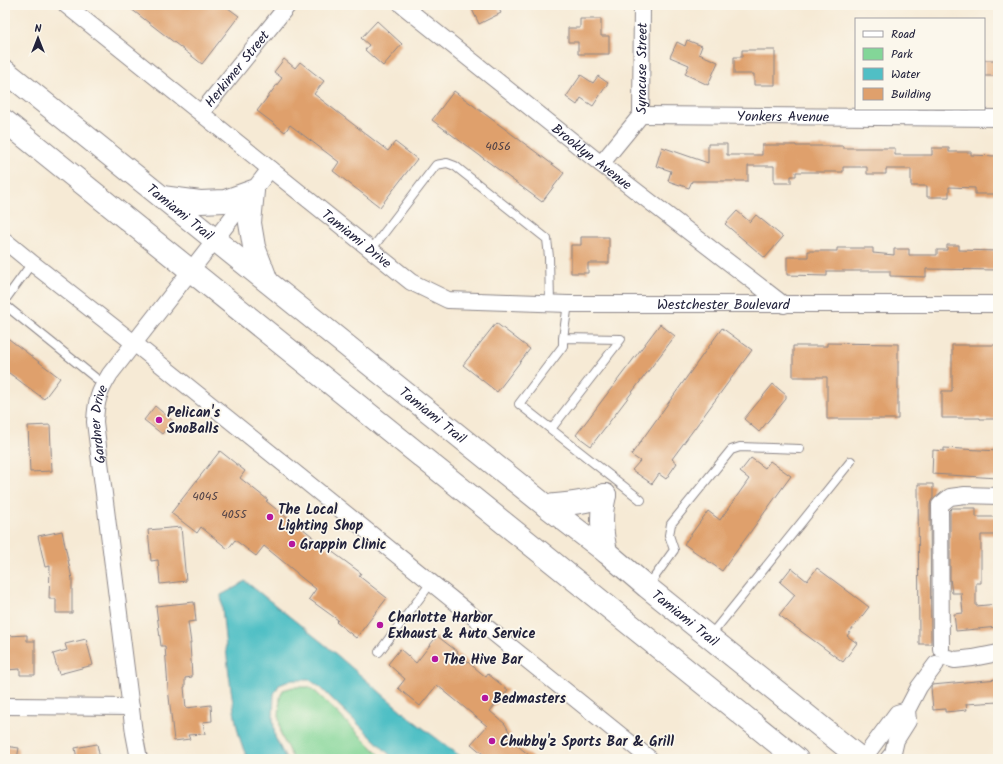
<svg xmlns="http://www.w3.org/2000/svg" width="1003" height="764" viewBox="0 0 1003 764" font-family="Kalam,sans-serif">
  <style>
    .green { fill: #83d698; stroke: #527c6a }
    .water { fill: #50bfc5; stroke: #397080 }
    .building { fill: #dfa06c }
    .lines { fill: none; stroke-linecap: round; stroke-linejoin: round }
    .lane-casing { stroke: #8c8688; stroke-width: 10 }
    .street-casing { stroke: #8c8688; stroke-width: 18 }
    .primary-casing { stroke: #8c8688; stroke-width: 24 }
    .lane { stroke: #fff; stroke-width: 8 }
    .street { stroke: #fff; stroke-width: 16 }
    .primary { stroke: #fff; stroke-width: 22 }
    .poi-dot { fill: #b5179e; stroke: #fbf7ec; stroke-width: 1.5 }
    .labels { text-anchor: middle; stroke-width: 3.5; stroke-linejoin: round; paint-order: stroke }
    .number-label { font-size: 12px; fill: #514247 }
    .street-label { font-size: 14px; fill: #22223b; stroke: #fbf7ec }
    .poi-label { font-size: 14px; font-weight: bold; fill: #22223b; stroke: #fbf7ec; text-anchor: start }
  </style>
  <rect width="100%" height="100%" fill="#fbf7ec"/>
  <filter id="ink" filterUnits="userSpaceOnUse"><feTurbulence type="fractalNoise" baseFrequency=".025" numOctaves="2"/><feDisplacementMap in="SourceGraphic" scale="8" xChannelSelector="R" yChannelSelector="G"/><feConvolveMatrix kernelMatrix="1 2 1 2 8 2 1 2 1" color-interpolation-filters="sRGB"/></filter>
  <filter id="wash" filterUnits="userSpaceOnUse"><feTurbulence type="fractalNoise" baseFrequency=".012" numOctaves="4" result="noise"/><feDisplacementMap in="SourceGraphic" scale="16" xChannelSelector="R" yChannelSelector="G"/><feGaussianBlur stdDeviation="0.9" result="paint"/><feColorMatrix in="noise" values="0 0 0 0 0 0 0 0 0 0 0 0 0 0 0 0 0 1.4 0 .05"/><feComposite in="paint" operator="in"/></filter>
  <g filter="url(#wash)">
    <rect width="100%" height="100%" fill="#f6ead5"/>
    <path class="green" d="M293,687h16l8,6 67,66h-91l-12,-24 -2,-17 1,-21 3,-7z"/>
    <path class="water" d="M245,581l84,67 82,71 53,40h-70l-73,-71 -11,-8h-18l-13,5 -5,9 -1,24 2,19 11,22h-38c-10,-19 -13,-41 -16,-63 -5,-33 -8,-67 -11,-101l17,-9z"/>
    <g id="blocks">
      <path class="building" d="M126,5h98l15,11 -37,48z
        M470,5h27l4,8 -22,11z
        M580,19h21v17h8v18h-31v-12h-10v-14h12z
        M377,21l25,23 -19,22 -18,-16 4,-5 -8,-7z
        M687,40l15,6 -3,8 19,8 -10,23 -23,-11 4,-9 -19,-8 7,-15 8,4z
        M742,50h33v35h-21v-11h-20v-17h8z
        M284,59l11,9 5,-6 24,19 -10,13 74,57 7,-9 22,17 -37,48 -47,-36 6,-9 -49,-37 -5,7 -28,-21 25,-33 -8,-6z
        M984,60h14v16h-14z
        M581,75l12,8 5,-7 10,7 -15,23 -12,-8 -4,7 -11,-8z
        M454,91l110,82 -22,29 -110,-82z
        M708,144h19v11h35v-10h34v1h47v2h52v7h37v-7h17v4h22v3l25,1v38h-21v-6l-26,-1v10h-22v-11h-16v-17h-25v5h-19v-7h-24v5h-47v4h-5v7h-17v-17h-26v15h-56l-3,7 -21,-7 3,-10 -15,-5 6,-19 46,16z
        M737,211l13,11 6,-7 27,22 -18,21 -40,-34z
        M581,237h28v26h-21v10h-17v-28h10z
        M947,245h12v5l39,1v19l-72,-1v8l-36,-1v-5h-63v5l-40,-1v-18h21v-6h29v-3h36v5l21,2v-6h15v6h28v-5h10z
        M496,323l34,26 -33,43 -34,-27z
        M660,324l15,12 -84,110 -15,-11z
        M722,328l30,22 -80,109 5,4 -11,16 -7,-5 -7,10 -20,-14 8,-9 -9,-6z
        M5,336l55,42 -16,21 -39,-29z
        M827,343l71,1v75h-71v-42h-34v-31h34z
        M952,345h46v74h-18v-1h-38v-27h10z
        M773,384l13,11v4l-27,33 -15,-13z
        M155,406l18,15 -11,13 -18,-14z
        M50,425l2,46 -22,1 -2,-46z
        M944,448l54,3v27l-66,-4 1,-24 11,1z
        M220,451l25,20 -5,7 28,22 -2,1 30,24 1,-1 15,12h-1l50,37 -2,3 28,22 -31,40 -20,-16 2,-2 -29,-21 7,-10 -19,-15v-1l-33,-27 -8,10 -21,-16 -7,9 -27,-22 -4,6 -26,-20z
        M751,458l14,10 5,-7 21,15 -69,95 -38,-27 24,-33 12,9 29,-41 -9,-7z
        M918,484h15v14l-2,3 -1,4 1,139h-12z
        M952,508h24v9h22v18h-17v48h-5v23l22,-2v23l-42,4 -2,-17 9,-1 -2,-20h-9l-2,-15v-68z
        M181,527l5,54 -26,3 -2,-24 -7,1 -3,-31z
        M62,531l10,48v34h-16v-14h-7l1,-33 -5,1 -7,-31z
        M791,568l16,13 10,-13 52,39 -22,29 10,7 -14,19 -64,-47 16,-20 -15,-13z
        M194,602l2,19 -8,1 3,21h-1l2,34 -7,1v9h-1l2,21 25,-3 1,16 -9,1 2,12 -17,1 2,4 -16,2 -6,-53 -3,-42h-4l-5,-40z
        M27,635v6h8v34h-15v-6l-15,1v-29h3v-5z
        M437,636l21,16 -1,1 29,24 2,-3 20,16 -18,21 15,13 6,11 -3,3 26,21h-45l-18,-15 16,-18 -50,-41 -17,21 -22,-18 7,-9 -17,-15 12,-15 16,14z
        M86,639l7,26 -34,9 -6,-20 14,-4 -2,-6z
        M998,679v23l-32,2 1,6 -22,2v-3l-12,1 -2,-23 1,-2z
        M97,744l3,15h-23l-2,-11z
        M5,746l14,2 -2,11h-12z"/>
    </g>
  </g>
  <g filter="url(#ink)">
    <use href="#blocks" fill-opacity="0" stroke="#8c8688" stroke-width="1"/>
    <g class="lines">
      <g class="lane-casing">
        <path id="lane" d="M371,250l65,-85 11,-2 8,3 92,73 2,18 1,46
          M5,300l27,-37
          M568,304l-5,34v8l-44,58 122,96
          M5,305l98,79
          M551,429l70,-90 -58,-1
          M648,586l26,-36 -5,-15 2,-11 60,-74 9,-3 60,2
          M710,636l141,-175
          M379,652l52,-69"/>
      </g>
      <g class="street-casing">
        <g id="street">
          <path id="s1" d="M66,5l345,277 37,18 120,4h430"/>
          <path id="s2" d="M402,5l199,159 183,141"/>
          <path id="s3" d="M201,113l87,-108"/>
          <path id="s4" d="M641,115l357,3"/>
          <path id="s5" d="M601,164l40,-49 1,-110"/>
          <path d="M5,241l27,22 102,80 516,416"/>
          <path d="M941,649l-1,-144 10,-8 15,-2 33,1"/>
          <path d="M948,658l7,2 18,-2 25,-5"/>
          <path d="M5,706l126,1"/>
          <path id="s6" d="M139,759l-5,-26 -39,-311c1,-22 4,-30 15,-48l160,-205"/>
          <path d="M863,759l34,-46 10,-3"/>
          <path d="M888,759l5,-6 3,-13 12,-19 -1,-11 12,-23 17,-23"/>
        </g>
      </g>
      <g class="primary-casing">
        <g id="primary">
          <path id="s7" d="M5,71l541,435 60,46 41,35 214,172"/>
          <path d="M5,121l792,638"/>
          <path d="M162,197l38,5 25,-1 28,-10 -3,32 4,24 13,34"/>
          <path d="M605,495c-5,20 -3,37 1,57"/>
          <path d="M546,506c20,-2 40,-3 59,-11"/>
        </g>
      </g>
      <use href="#lane" class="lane"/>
      <use href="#street" class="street"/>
      <use href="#primary" class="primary"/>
    </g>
  </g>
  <g class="poi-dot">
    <circle cx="159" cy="420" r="4"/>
    <circle cx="270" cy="517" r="4"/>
    <circle cx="292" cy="544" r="4"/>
    <circle cx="380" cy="625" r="4"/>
    <circle cx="435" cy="659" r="4"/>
    <circle cx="485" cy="698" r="4"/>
    <circle cx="492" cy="741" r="4"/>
  </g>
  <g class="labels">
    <g class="number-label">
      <text x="498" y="150">4056</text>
      <text x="205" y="500">4045</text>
      <text x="234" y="518">4055</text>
    </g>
    <g class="street-label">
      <text dy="5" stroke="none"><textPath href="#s5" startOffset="110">Syracuse Street</textPath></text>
      <text dy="5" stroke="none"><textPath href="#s3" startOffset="57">Herkimer Street</textPath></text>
      <text dy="5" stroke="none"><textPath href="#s4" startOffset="142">Yonkers Avenue</textPath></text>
      <text dy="5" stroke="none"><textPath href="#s2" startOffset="243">Brooklyn Avenue</textPath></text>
      <text dy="5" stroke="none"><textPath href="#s7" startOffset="225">Tamiami Trail</textPath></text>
      <text dy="5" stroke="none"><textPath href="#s1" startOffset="373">Tamiami Drive</textPath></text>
      <text dy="5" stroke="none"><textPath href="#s1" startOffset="759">Westchester Boulevard</textPath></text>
      <text dy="5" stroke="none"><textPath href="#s7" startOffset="549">Tamiami Trail</textPath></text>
      <text dy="5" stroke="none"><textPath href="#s6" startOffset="338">Gardner Drive</textPath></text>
      <text dy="5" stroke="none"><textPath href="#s7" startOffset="873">Tamiami Trail</textPath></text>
    </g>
    <g class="poi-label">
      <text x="167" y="417">Pelican's<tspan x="167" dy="16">SnoBalls</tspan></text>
      <text x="278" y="514">The Local<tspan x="278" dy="16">Lighting Shop</tspan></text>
      <text x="300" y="549">Grappin Clinic</text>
      <text x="388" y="622">Charlotte Harbor<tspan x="388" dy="16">Exhaust &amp; Auto Service</tspan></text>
      <text x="443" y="664">The Hive Bar</text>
      <text x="493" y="703">Bedmasters</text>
      <text x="500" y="746">Chubby'z Sports Bar &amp; Grill</text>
    </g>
  </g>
  <rect width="1003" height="764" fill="none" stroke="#fbf7ec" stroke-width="20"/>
  <rect x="855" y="18" width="130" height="92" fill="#fbf7ec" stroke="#a4a2a5"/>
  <rect x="863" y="31" width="20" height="6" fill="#ffffff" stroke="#a4a2a5"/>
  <text x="891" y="38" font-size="12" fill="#22223b">Road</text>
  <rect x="863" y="48" width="20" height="12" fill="#83d698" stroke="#a4a2a5"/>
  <text x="891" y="58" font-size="12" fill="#22223b">Park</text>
  <rect x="863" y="68" width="20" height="12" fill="#50bfc5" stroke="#a4a2a5"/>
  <text x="891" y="78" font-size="12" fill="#22223b">Water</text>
  <rect x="863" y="88" width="20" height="12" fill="#dfa06c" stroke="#a4a2a5"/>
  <text x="891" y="98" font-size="12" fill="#22223b">Building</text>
  <g transform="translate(38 38)" stroke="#fbf7ec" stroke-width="3" paint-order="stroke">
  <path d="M0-3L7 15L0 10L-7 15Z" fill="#22223b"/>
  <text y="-6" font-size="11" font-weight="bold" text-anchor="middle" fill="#22223b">N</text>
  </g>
</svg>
